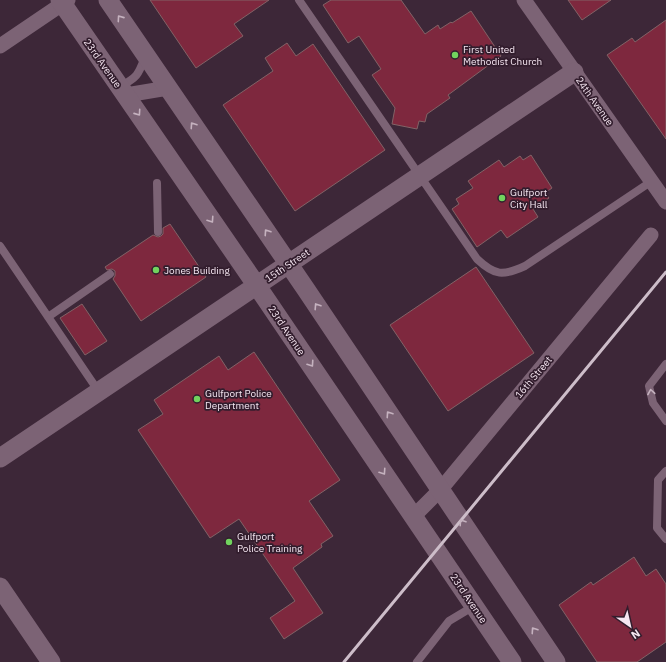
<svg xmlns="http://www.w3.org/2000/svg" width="666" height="662" viewBox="0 0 666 662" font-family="'IBM Plex Sans',sans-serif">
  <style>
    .building { fill: #7e283e; stroke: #826266 }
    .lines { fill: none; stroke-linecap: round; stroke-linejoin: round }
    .service { stroke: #7c6375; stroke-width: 8 }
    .minor { stroke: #7c6375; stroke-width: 15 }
    .tertiary { stroke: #7c6375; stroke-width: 19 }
    .rail { stroke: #cdbdc9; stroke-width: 3 }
    .oneway { stroke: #c5b2bf }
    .poi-dot { fill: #71d35e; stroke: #321d2d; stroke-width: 1.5 }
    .labels { text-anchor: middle; stroke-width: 3.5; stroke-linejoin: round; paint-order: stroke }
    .poi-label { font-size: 10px; fill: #f5e6f1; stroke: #321d2d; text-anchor: start }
    .street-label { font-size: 10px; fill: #f5e6f1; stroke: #321d2d }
  </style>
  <rect width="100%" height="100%" fill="#3d2738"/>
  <path class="building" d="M150,0h119l-35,24 9,12 -47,32z
    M331,0h70l24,34 13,-9 2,4 11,-7 1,1 19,-12 30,45 -53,39 2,3 -23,16 -2,8 -6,-1 -2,8 -25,-5 3,-16 -23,-33 9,-6 -22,-33 -11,7 -25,-38z
    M568,0h43l-29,20z
    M666,20v119l-59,-84 25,-17 3,4z
    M287,43l9,13 17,-12 72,106 -90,61 -72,-106 50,-34 -8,-13z
    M531,155l21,33 -7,5 4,5 -16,11 5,8 -31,21 -6,-8 -24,17 -25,-38 7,-5 -3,-5 17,-11 -5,-7 31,-21 5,7 16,-11 3,4z
    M170,224l36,53 -65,44 -28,-42 2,-3v-5l-3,-2 -5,1 -2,-3 48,-32 5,2 3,-1 2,-2v-6z
    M476,267l58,86 -86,58 -58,-86z
    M82,304l25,37 -22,14 -25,-37z
    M254,352l86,128 -31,21 24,35 -12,8 1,3 -29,21 30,45 -39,26 -14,-21 25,-17 -56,-82 -29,19 -72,-108 25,-16 -9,-14 65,-44 9,14z
    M634,557l12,19 10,-7 10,15v58l-29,20h-40l-38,-57 32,-23 2,3z"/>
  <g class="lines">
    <path class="service" d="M299,0l178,259c18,17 26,17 48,7l127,-85
      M120,87c17,-10 18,-11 25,-30
      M157,183l1,49
      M0,246l99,146
      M48,317l62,-43
      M666,364l-17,22 4,17 13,18
      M666,471l-8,9 -1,48 9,11
      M417,662l32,-41 25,-15"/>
    <path class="minor" d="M524,0l142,202
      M0,46l68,-46
      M126,95l42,-7
      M414,516l27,-27 210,-254"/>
    <path class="tertiary" d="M60,0l197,286 255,376
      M108,0l197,288 251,374
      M0,458l574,-386
      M0,587l51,75"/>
    <path class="rail" d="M344,662l322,-390"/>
  </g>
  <defs><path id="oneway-chevron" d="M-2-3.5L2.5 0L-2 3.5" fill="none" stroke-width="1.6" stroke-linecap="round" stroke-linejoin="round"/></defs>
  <g class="oneway">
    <use href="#oneway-chevron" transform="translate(120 18) rotate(-125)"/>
    <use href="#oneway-chevron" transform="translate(138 113) rotate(55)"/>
    <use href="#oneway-chevron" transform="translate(193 125) rotate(-124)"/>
    <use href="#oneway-chevron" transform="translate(211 220) rotate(56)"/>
    <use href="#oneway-chevron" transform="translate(267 232) rotate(-124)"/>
    <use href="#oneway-chevron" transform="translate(317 306) rotate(-123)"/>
    <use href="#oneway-chevron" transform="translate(311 364) rotate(56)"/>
    <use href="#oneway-chevron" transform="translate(651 392) rotate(-99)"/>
    <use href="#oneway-chevron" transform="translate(389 414) rotate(-124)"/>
    <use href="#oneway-chevron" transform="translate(383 472) rotate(56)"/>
    <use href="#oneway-chevron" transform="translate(462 522) rotate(-123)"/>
    <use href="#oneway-chevron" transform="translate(534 630) rotate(-124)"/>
  </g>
  <g class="poi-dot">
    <circle cx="455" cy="55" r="4"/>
    <circle cx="502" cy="198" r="4"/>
    <circle cx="156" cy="270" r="4"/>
    <circle cx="197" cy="399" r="4"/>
    <circle cx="229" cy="542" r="4"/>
  </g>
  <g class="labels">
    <g class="poi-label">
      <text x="463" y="53">First United<tspan x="463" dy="12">Methodist Church</tspan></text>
      <text x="510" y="196">Gulfport<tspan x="510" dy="12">City Hall</tspan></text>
      <text x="164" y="274">Jones Building</text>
      <text x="205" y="397">Gulfport Police<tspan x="205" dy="12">Department</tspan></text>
      <text x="237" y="540">Gulfport<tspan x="237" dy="12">Police Training</tspan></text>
    </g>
    <g class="street-label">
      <text transform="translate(103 63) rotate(55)" y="4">23rd Avenue</text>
      <text transform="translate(595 101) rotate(55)" y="4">24th Avenue</text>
      <text transform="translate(287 265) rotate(-34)" y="4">15th Street</text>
      <text transform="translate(287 330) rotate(56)" y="4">23rd Avenue</text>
      <text transform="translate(533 377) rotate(-50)" y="4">16th Street</text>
      <text transform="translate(469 598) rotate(56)" y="4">23rd Avenue</text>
    </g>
  </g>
  <g transform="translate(630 626) rotate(146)" stroke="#321d2d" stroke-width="3" paint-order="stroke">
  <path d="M0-3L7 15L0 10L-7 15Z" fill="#f5e6f1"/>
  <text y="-6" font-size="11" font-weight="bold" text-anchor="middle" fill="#f5e6f1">N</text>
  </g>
</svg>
